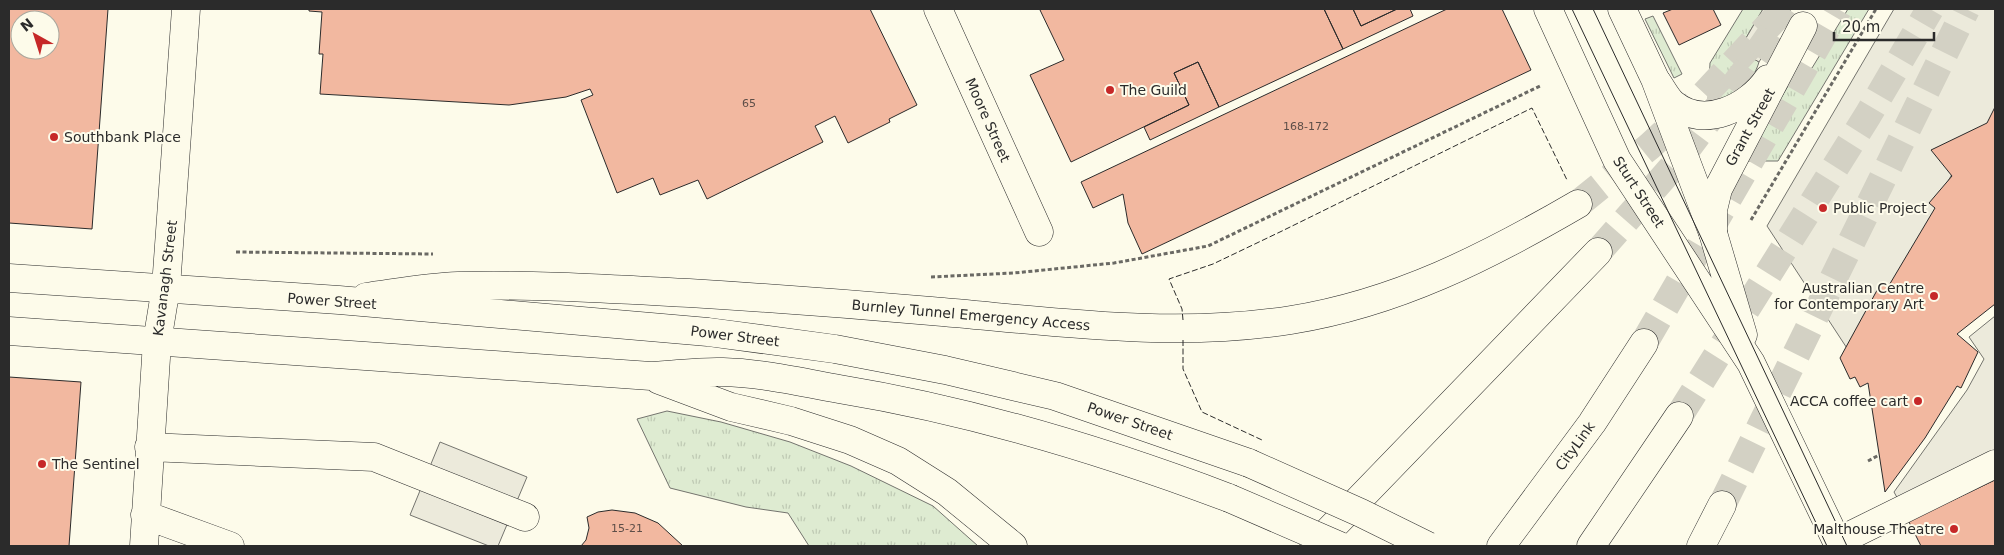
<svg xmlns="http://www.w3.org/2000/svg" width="2004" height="555" viewBox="0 0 2004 555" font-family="'DejaVu Sans',sans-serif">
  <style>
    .grass { fill: url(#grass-tufts); stroke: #74746e }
    .parking { fill: #eceadb; stroke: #74746e }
    .building { fill: #f2b8a0; stroke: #2b2b2b; fill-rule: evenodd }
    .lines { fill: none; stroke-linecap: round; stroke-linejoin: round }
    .minor-tunnel { stroke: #d3d1c4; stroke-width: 28; stroke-dasharray: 28 14; stroke-linecap: butt }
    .highway-tunnel { stroke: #d3d1c4; stroke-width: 28; stroke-dasharray: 28 14; stroke-linecap: butt }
    .minor-casing { stroke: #2b2b2b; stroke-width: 29 }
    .major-casing { stroke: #2b2b2b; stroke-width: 29 }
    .highway-casing { stroke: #2b2b2b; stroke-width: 29 }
    .path { stroke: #6a6964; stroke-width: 3; stroke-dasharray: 4 2.5; stroke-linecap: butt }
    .minor { stroke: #fdfbea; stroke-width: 28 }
    .major { stroke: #fdfbea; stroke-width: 28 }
    .highway { stroke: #fdfbea; stroke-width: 28 }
    .tram { stroke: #2b2b2b; stroke-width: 1 }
    .highway-bridge-casing { stroke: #2b2b2b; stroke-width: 29; stroke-linecap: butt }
    .highway-bridge { stroke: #fdfbea; stroke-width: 28 }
    .fence { stroke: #2b2b2b; stroke-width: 1; stroke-dasharray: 6 2.5; stroke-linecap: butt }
    .poi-dot { fill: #c62828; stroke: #fdfbea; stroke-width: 2 }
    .labels { text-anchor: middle; stroke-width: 4; stroke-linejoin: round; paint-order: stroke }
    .number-label { font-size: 11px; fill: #5d4e48 }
    .poi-label { font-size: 14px; fill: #2b2b2b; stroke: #fdfbea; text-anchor: start }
    .street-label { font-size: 14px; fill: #2b2b2b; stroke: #fdfbea }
  </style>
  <defs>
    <pattern id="grass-tufts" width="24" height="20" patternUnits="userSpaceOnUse" patternTransform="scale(1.25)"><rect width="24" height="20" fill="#deebd1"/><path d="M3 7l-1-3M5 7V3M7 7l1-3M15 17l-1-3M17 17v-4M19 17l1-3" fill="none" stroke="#bfcab4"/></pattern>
  </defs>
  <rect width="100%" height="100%" fill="#fdfbea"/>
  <path class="grass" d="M1743,9h20l-24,41 20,12c-6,21 -28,44 -51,39l2,-38z
    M1848,9h21l-91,152h-35l48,-80 21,-13z
    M1653,16l29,58 -8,4 -29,-59z
    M667,411l54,11 69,20 61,24 82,40 45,40h-169l-21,-33 -42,-6 -76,-19 -33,-69z"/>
  <path class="parking" d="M1763,9h28l-32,53 -20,-12z
    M1894,9h101v117l-58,30 15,18 -17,31 21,8 -100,149 -89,-136z
    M1995,316v139l-95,48 -6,-11 73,-102 17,-31 -15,-22z
    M440,442l87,35 -29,69h-9l-79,-31z"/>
  <path class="building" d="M9,9h99l-16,220 -83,-6zM20,20h30v30h-30z
    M309,9h561l47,96 -28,14 1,3 -42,21 -13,-27 -20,10 8,16 -116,57 -9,-19 -38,15 -7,-17 -36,15 -36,-93 12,-5 -3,-6 -24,8 -57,8 -189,-11 3,-40h-4l3,-42 -13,-1z
    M1042,9h282l19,40 -124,58 -21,-45 -24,11 15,32 -118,57 -41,-87 34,-15 -24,-50z
    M1324,9h29l8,17 36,-17h13l3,7 -70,33z
    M1353,9h44l-36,17z
    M1447,9h55l29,61 -389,184 -14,-31 -5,-29 -30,14 -12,-26z
    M1673,9h40l8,16 -42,20 -16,-32z
    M1198,62l21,45 -69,33 -6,-13 45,-22 -15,-32z
    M1995,107v197l-38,30 21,18 -17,36 -4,-2 -32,52 -40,54 -17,-109 -8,4 -5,-10 -5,2 -10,-21 41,-75 7,4 47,-79 -6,-5 23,-27 -21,-26 56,-27z
    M9,377l72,5 -12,164h-60z
    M1995,480v66h-74l-17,-34 47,-11z
    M612,510l23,3 23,10 25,23h-102l5,-6 3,-12 -2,-11 11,-5z"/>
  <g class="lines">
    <path class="minor-tunnel" d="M1578,204l72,-58 51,-48 83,-89"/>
    <path class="highway-tunnel" d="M1598,252l79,-90 69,-92 42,-61
      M1644,343l194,-334
      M1679,416l189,-301 62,-106
      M1722,505l244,-496"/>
    <g class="minor-casing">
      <path id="minor" d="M938,9l101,223
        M1657,82c5,7 10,17 16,22 31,26 76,3 95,-25
        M1713,233v-23l5,-21 85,-163
        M166,287l20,-278
        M366,297c30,-4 61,-10 92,-11 77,-2 154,3 231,7 81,5 161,11 242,18 120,10 240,28 360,9 106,-17 196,-63 287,-116
        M149,447l225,10 151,60
        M145,515l85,31
        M1837,542l158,-78
        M144,546l13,-204"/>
    </g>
    <g class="major-casing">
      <path id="major" d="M1548,9l69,151 134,203 88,183
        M1622,9l33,70 58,154 30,102"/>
    </g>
    <g class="highway-casing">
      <path id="highway" d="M9,278l330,22 369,32 127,17 110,21 110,26 194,67
        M9,331l642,45c24,-1 48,-5 72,-4 38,1 78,10 116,17 134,22 263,61 390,109
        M157,342l9,-55
        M659,380l72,27 60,14 59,19 48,21 49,31 66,54
        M1314,546l284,-294
        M1501,546l91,-123 52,-80
        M1591,546l88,-130
        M1701,546l21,-41"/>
    </g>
    <path class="path" d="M1751,220l125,-211
      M236,252l197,2
      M931,277l83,-4 100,-10 94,-17 332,-160
      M1868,461l11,-6"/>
    <use href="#minor" class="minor"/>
    <use href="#major" class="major"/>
    <use href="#highway" class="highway"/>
    <path class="tram" d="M1572,9l255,537
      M1593,9l254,537"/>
    <g class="highway-bridge-casing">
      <path id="highway-bridge" d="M1249,463l112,50 67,33
        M1229,498l111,48"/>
    </g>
    <use href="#highway-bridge" class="highway-bridge"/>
    <path class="fence" d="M1183,320l-1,-11 -13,-30 44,-15 69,-33 250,-123 35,72
      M1183,340v29l19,43 60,28"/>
  </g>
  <g class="poi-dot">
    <circle cx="1110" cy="90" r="5"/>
    <circle cx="54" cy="137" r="5"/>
    <circle cx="1823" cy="208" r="5"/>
    <circle cx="1934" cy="296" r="5"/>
    <circle cx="1918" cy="401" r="5"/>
    <circle cx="42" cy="464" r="5"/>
    <circle cx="1954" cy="529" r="5"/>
  </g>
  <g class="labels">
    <g class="number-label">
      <text x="749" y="107">65</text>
      <text x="1306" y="130">168-172</text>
      <text x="627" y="532">15-21</text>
    </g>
    <g class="poi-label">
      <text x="1120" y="95">The Guild</text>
      <text x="64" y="142">Southbank Place</text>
      <text x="1833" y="213">Public Project</text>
      <text x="1924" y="293" text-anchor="end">Australian Centre<tspan x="1924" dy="16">for Contemporary Art</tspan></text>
      <text x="1908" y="406" text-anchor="end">ACCA coffee cart</text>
      <text x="52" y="469">The Sentinel</text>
      <text x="1944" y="534" text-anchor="end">Malthouse Theatre</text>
    </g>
    <g class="street-label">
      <text transform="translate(988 120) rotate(66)" y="5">Moore Street</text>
      <text transform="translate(1750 127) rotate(-61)" y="5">Grant Street</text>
      <text transform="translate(1639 192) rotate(57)" y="5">Sturt Street</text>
      <text transform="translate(165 278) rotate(-83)" y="5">Kavanagh Street</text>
      <text transform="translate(332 301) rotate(4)" y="5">Power Street</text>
      <text transform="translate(971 315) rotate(5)" y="5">Burnley Tunnel Emergency Access</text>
      <text transform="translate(735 336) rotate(7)" y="5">Power Street</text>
      <text transform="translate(1130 421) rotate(19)" y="5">Power Street</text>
      <text transform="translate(1575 446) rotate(-54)" y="5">CityLink</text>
    </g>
  </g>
  <rect width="2004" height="555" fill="none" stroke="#2b2b2b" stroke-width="20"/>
  <g transform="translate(35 35) rotate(321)"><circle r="24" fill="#fdfbea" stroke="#a9a89e"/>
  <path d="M0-4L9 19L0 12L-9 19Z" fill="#c62828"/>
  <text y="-8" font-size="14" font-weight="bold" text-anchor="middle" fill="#2b2b2b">N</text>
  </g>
  <path d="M1834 32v8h100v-8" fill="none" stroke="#2b2b2b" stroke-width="2.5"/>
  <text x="1842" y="32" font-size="15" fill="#2b2b2b" stroke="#fdfbea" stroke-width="4" paint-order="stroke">20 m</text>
</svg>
